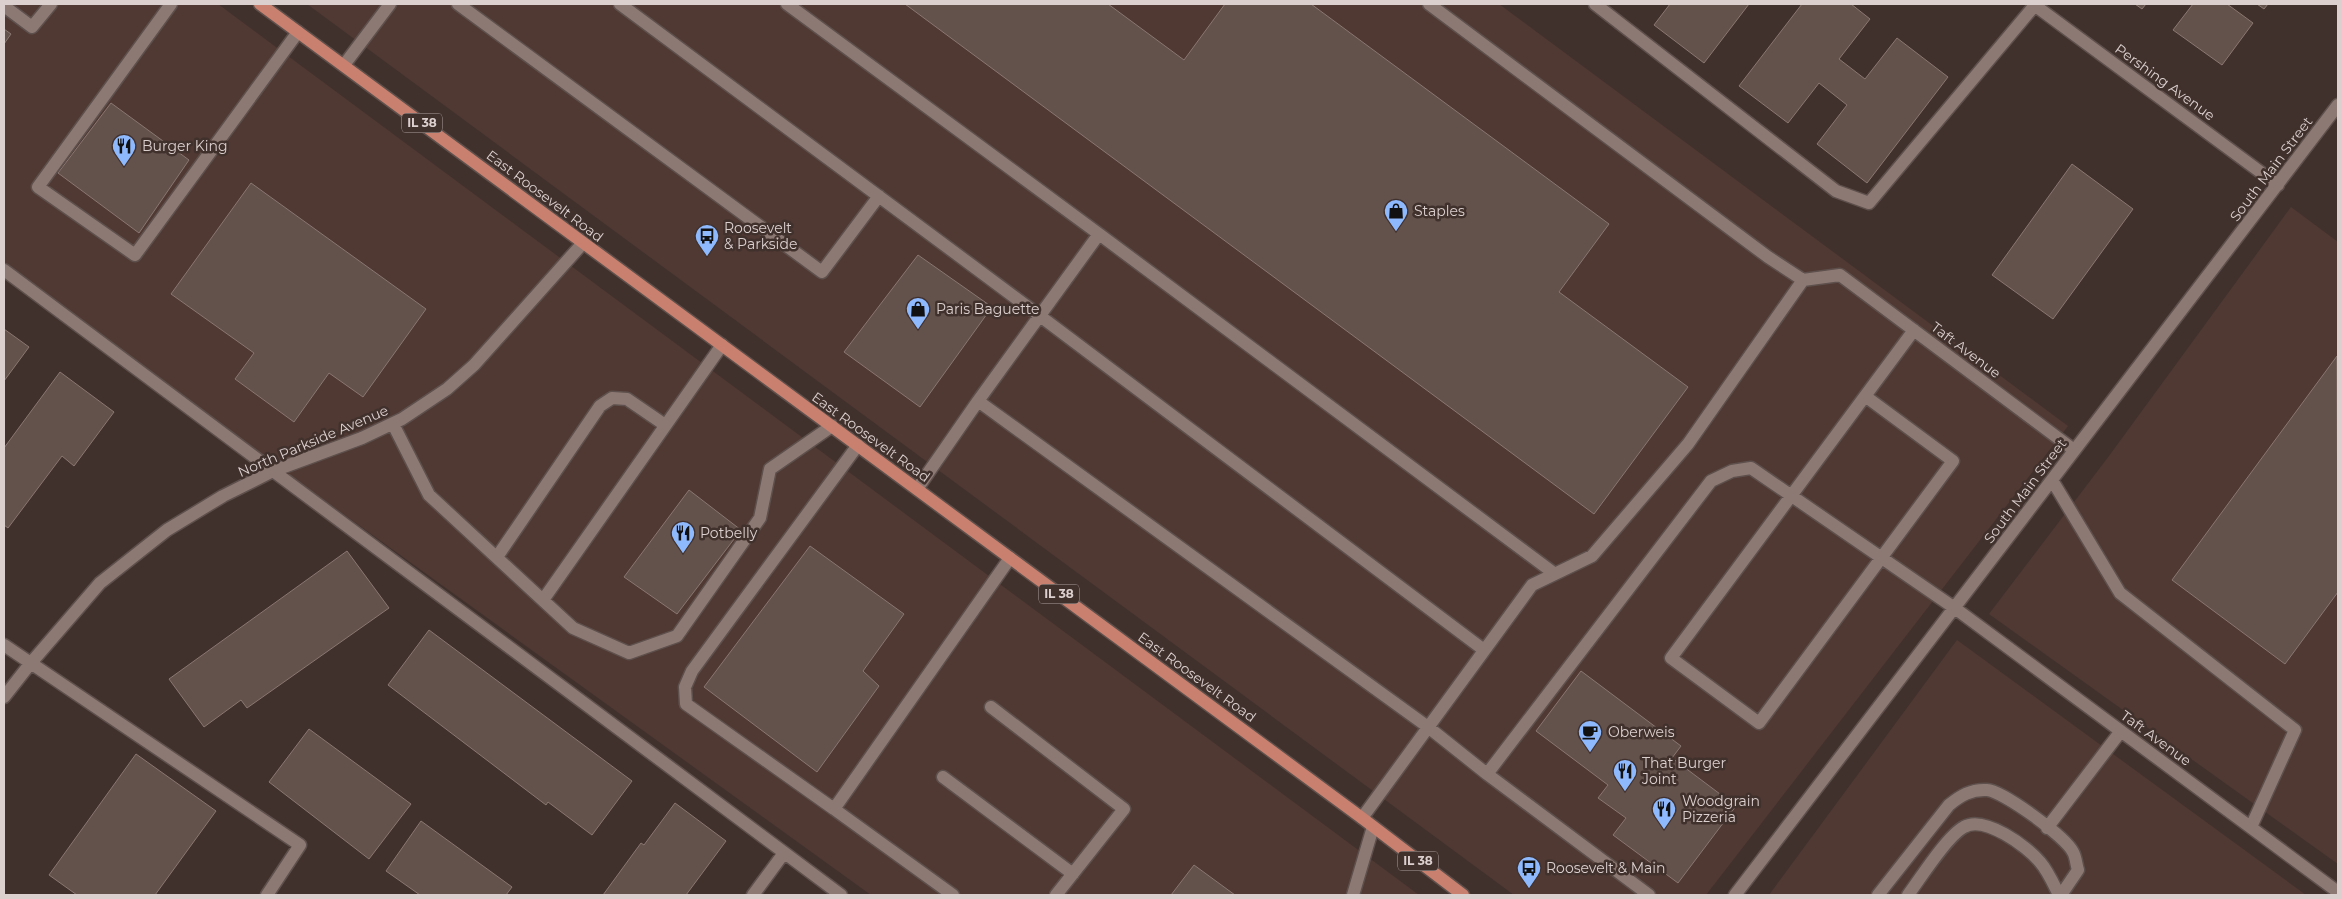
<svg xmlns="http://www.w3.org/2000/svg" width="2342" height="899" viewBox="0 0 2342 899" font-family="Montserrat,sans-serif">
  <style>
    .built { fill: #503933 }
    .building { fill: #63514c; stroke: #8a7772 }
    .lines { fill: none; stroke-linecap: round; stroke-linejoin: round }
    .minor-casing { stroke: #5e504c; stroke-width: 15 }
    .major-casing { stroke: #5e504c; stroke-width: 15 }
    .minor { stroke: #8d7974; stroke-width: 12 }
    .major { stroke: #c9806e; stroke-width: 12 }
    .labels { text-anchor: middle; stroke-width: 5; stroke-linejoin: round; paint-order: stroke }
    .shield { fill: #41312d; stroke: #ada09e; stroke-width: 1 }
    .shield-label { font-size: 12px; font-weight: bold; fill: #dbd0ce }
    .street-label { font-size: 14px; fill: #dbd0ce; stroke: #41312d }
    .poi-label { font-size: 14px; fill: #dbd0ce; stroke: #41312d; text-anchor: start }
  </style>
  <rect width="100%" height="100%" fill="#41312d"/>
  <path class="built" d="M4,4h214l1201,891h-548l-867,-626z
    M307,4h1192l569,422 -362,469h-192z
    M2291,207l47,35v622l-349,-250 120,-158z
    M1957,640l349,255h-537z"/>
  <path class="building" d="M905,4h203l76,56 41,-56h86l298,220 -50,68 129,95 -94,127z
    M1670,4h79l-45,59 -50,-38z
    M1802,4h49l19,15 -31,40 26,20 32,-41 51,39 -81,106 -50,-39 30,-39 -28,-22 -31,40 -49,-37z
    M2135,4h11l-4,5z
    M2193,4h34l26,19 -31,42 -49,-35z
    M2257,4h11l-4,5z
    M4,29l7,5 -7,10z
    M111,103l78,57 -50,73 -81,-60z
    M2072,164l61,45 -80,110 -61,-44z
    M251,183l175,126 -63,88 -34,-24 -35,49 -59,-43 19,-26 -83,-59z
    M918,255l74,52 -72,100 -76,-55z
    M4,329l25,18 -25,34z
    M2337,356l1,236 -53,72 -113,-84z
    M60,372l54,40 -40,54 -12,-10 -54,72 -4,-3v-77z
    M689,490l52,40 -64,84 -53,-37z
    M810,546l94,68 -41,57 16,15 -62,86 -113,-85z
    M347,551l42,57 -142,100 -6,-8 -37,27 -35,-48z
    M429,630l203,151 -40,54 -44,-33 -2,3 -158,-120z
    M1581,671l100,75 -9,12 64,48 -58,77 -65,-48 13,-17 -28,-20 10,-13 -72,-54z
    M309,729l102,75 -42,55 -100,-77z
    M136,754l80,57 -61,84h-78l-28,-20z
    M675,803l51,38 -40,54h-83l38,-52 3,2z
    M421,821l91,66 -6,8h-86l-34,-24z
    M1194,865l41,30h-64z"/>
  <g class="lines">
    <g class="minor-casing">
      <path id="minor" d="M171,4l-133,183 97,68 163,-223
        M458,4l364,268 57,-76
        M620,4l420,312 444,334
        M787,4l312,230
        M1429,4l339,253 35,23 37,-5 234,175
        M1595,4l241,187 33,12 166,-198
        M2033,4l245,181
        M4,6l28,21 19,-23
        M344,65l46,-61
        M4,270l837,625
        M1865,396l88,65 -194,262 -88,-65 243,-328
        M393,424l36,71 144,133 56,25 48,-17 83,-118 10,-49 62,-43
        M2052,480l68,113 175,137 -44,97
        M917,489l61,-88
        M497,557l103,-151 12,-8 15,1 38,26
        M1555,574l-456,-340 -121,167 450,326 59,47 162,121
        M543,600l179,-255
        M4,645l296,200 -33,50
        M4,697l26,-33 70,-81 67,-53 56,-34 50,-25 89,-33 40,-19 45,-30 27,-24 109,-122
        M991,707l133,102 -68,86
        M1487,774l224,-293 21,-10 19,-3 205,141 382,283
        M943,777l130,97
        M834,809l-148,-105 -1,-17 7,-16 166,-226
        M1362,818l170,-233 60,-29 96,-112 115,-164
        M2047,828l74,-97
        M753,895l31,-42
        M953,895l-119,-86 176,-251
        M1353,895l20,-68
        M1735,895l603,-790
        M1878,895l71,-90c11,-9 22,-16 38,-15 16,1 79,47 86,62 3,5 3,12 5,18l-17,25
        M1908,895c12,-16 39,-59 56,-68 20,-12 63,19 76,35 8,9 14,23 19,33"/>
    </g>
    <g class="major-casing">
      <path id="major" d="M260,4l1102,814 101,77"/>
    </g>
    <use href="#minor" class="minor"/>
    <use href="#major" class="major"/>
  </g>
  <defs>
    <g id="restaurant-pin" transform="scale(1.25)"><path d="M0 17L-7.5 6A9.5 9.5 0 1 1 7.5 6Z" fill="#8eb9fd" stroke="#41312d"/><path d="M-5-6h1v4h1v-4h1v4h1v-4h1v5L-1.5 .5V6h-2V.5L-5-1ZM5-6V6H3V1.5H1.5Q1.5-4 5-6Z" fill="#111"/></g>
    <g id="shop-pin" transform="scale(1.25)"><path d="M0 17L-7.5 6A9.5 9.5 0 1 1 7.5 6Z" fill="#8eb9fd" stroke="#41312d"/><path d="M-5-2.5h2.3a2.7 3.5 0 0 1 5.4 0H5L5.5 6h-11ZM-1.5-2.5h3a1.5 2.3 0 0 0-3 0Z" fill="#111"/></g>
    <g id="bus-pin" transform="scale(1.25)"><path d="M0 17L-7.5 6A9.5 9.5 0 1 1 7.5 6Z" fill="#8eb9fd" stroke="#41312d"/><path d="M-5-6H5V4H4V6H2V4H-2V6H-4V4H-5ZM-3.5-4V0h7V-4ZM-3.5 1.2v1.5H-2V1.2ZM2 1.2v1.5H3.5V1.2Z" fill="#111"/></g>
    <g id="cafe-pin" transform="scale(1.25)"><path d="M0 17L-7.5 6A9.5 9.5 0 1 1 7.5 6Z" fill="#8eb9fd" stroke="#41312d"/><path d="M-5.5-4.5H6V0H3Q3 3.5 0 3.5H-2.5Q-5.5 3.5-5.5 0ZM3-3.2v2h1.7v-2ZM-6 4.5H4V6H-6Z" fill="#111"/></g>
  </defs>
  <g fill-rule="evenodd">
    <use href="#restaurant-pin" x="124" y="146"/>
    <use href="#shop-pin" x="1396" y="211"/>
    <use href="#bus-pin" x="707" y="236"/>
    <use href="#shop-pin" x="918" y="309"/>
    <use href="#restaurant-pin" x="683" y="533"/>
    <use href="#cafe-pin" x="1590" y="732"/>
    <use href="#restaurant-pin" x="1625" y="771"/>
    <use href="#restaurant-pin" x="1664" y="809"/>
    <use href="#bus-pin" x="1529" y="868"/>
  </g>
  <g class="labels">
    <g class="shield">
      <rect x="402" y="113.5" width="40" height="19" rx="4"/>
      <rect x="1039" y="584.5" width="40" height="19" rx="4"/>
      <rect x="1398" y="851.5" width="40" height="19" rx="4"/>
    </g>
    <g class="shield-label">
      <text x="422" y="127">IL 38</text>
      <text x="1059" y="598">IL 38</text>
      <text x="1418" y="865">IL 38</text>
    </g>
    <g class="street-label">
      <text transform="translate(2165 82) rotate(36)" y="5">Pershing Avenue</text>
      <text transform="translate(2271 169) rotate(-53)" y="5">South Main Street</text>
      <text transform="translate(545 196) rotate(37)" y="5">East Roosevelt Road</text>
      <text transform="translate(1966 350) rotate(37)" y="5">Taft Avenue</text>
      <text transform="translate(871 437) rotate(36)" y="5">East Roosevelt Road</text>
      <text transform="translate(313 441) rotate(-23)" y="5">North Parkside Avenue</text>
      <text transform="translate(2025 491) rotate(-53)" y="5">South Main Street</text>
      <text transform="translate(1197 677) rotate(36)" y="5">East Roosevelt Road</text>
      <text transform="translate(2156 738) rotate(36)" y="5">Taft Avenue</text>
    </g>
    <g class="poi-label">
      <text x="142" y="151">Burger King</text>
      <text x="1414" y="216">Staples</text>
      <text x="724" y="233">Roosevelt<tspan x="724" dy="16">&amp; Parkside</tspan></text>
      <text x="936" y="314">Paris Baguette</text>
      <text x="700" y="538">Potbelly</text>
      <text x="1608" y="737">Oberweis</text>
      <text x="1642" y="768">That Burger<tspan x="1642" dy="16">Joint</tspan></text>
      <text x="1682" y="806">Woodgrain<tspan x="1682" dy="16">Pizzeria</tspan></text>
      <text x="1546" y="873">Roosevelt &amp; Main</text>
    </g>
  </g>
  <rect width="2342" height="899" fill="none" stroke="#dbd0ce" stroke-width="10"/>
</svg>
